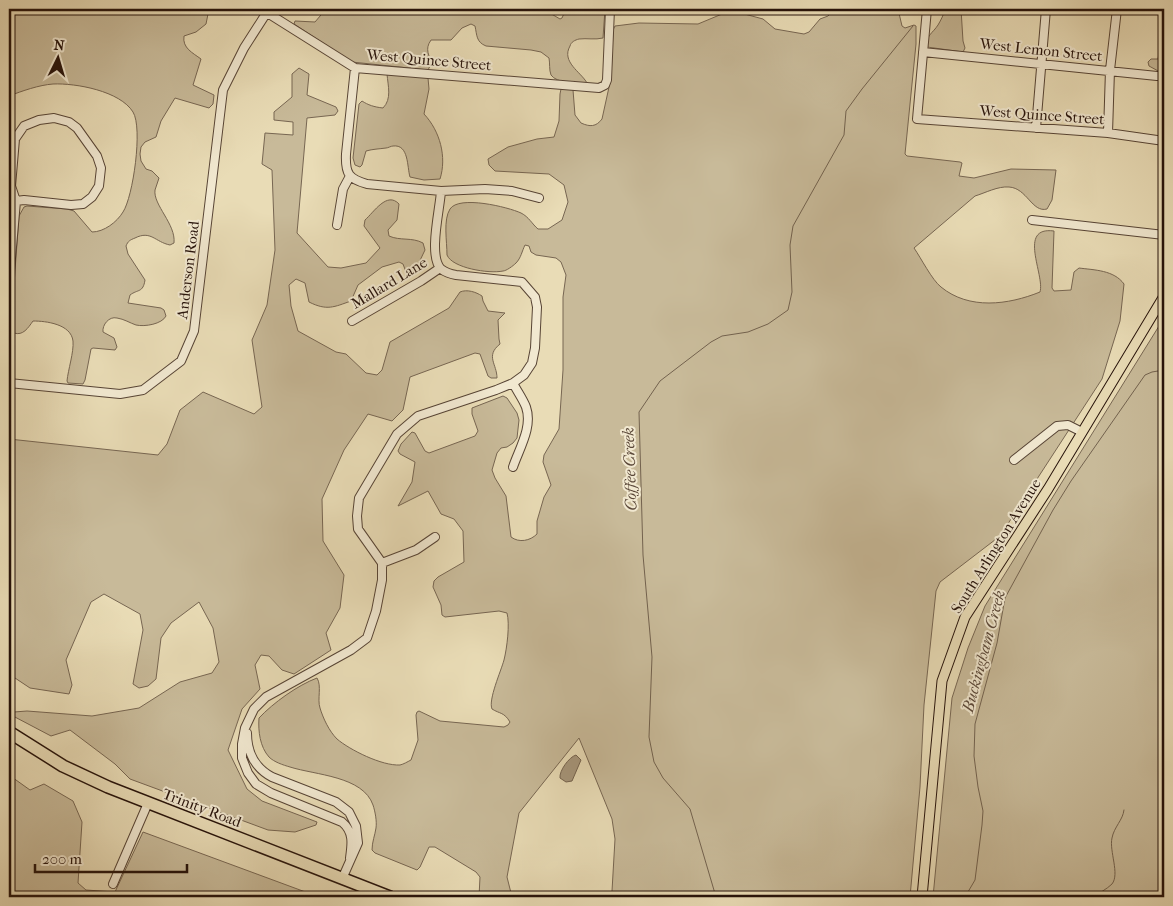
<svg xmlns="http://www.w3.org/2000/svg" width="1173" height="906" viewBox="0 0 1173 906" font-family="'IM FELL French Canon',serif">
  <style>
    .green { fill: #c8ba99; stroke: #776652 }
    .water { fill: #a7977c; stroke: #73624e }
    .lines { fill: none; stroke-linecap: round; stroke-linejoin: round }
    .stream { stroke: #73624e; stroke-width: 1 }
    .minor-casing { stroke: #574435; stroke-width: 10 }
    .major-casing { stroke: #26120a; stroke-width: 11 }
    .highway-casing { stroke: #26120a; stroke-width: 14 }
    .minor { stroke: #f1e8d0; stroke-width: 8 }
    .major { stroke: #e9dcb6; stroke-width: 9 }
    .highway { stroke: #e9dcb6; stroke-width: 11 }
    .labels { text-anchor: middle; stroke-width: 4; stroke-linejoin: round; paint-order: stroke }
    .street-label { font-size: 15px; fill: #26120a; stroke: #f1e8d0 }
    .water-label { font-size: 16px; font-style: italic; fill: #5a4738; stroke: #f1e8d0 }
  </style>
  <rect width="100%" height="100%" fill="#e9dcb6"/>
  <filter id="stains"><feTurbulence type="fractalNoise" baseFrequency=".004" numOctaves="4"/><feColorMatrix values="0 0 0 0 .2 0 0 0 0 .09 0 0 0 0 .02 0 0 0 .5 -.17"/></filter>
  <radialGradient id="worn" r=".72"><stop offset=".6" stop-color="#630" stop-opacity="0"/><stop offset="1" stop-color="#630" stop-opacity=".3"/></radialGradient>
  <path class="green" d="M9,9h200l-3,15 -10,8 -12,4c-2,12 9,17 17,23l-8,26 21,10 -1,9 -4,4 -34,-10 -14,23 -5,16 -11,5 -4,5 -1,7 1,7 5,8 6,2 7,7c-1,4 -3,8 -4,12 -2,15 21,34 19,53l-4,2c-15,-3 -19,-15 -35,-7 -5,2 -7,3 -9,8l2,8 17,26c-2,13 -7,9 -15,15l-2,8 33,5 3,2 2,6c-4,8 -21,11 -30,9 -6,-2 -12,-6 -19,-7 -8,-2 -15,7 -14,14l11,6 3,9 -2,3 -22,-2 -2,1 -6,31 -2,4 -15,-1 -1,-2c1,-11 7,-29 6,-40 -2,-17 -27,-20 -40,-20 -5,7 -10,15 -19,12l-1,-35 6,-82 5,-9 3,-1 40,3 7,2 18,21c12,0 25,-10 31,-20 10,-15 20,-84 10,-100 -13,-21 -57,-29 -80,-28 -14,1 -31,7 -44,12z
    M326,9h28l3,3 11,-3h175l17,10 2,-1 4,-9h39l-2,29c-8,2 -16,0 -24,1 -4,1 -8,3 -9,7 -9,16 11,26 17,37 -9,1 -31,0 -36,-8 -2,-5 -1,-12 -2,-17l-8,-6 -10,-2 -45,-4c-10,-4 -9,-11 -11,-20l-4,-2 -9,4 -11,12h-20c-7,10 -1,15 0,24l-3,6 -76,-8 -58,-38 1,-3 20,1z
    M835,9h63l4,17 3,2 9,-3 2,1v18l-11,110 2,2 53,6 2,1 -3,13 15,2 37,-9 45,1 -4,30 -5,9c-15,4 -20,-21 -38,-22 -11,-1 -24,6 -34,9l-61,52c7,10 18,32 27,39 28,23 67,18 99,5 5,-17 -23,-66 14,-61l-2,57 2,3 17,-1 3,-18 5,-4c15,2 35,2 45,16l-4,37 -18,58 -102,157 -60,46 -4,9 -12,114 -4,82 -10,110h-293l-5,-6 3,-52 -3,-20 -33,-81 -60,75 -12,64 5,20h-33l1,-20 -4,-5 -41,-25h-6l-9,20 -3,3 -42,-17 -3,-3c0,-8 3,-15 4,-22 1,-7 -1,-17 -3,-23 -10,-29 -58,-30 -83,-38 -7,-2 -16,-5 -21,-10 -9,-10 -11,-26 -10,-39 14,-15 39,-33 58,-40 5,8 0,21 3,30 3,10 9,23 17,31 13,11 45,27 63,26 4,-1 7,-3 11,-5l7,-20 -2,-25 1,-3 2,-1 21,10 64,6 4,-2 2,-3c-6,-10 -10,-8 -18,-13 -4,-9 9,-38 12,-49 3,-12 6,-36 3,-47l-8,-2 -54,6 -3,-2 -1,-10 -8,-18 1,-6 4,-4 26,-15 -1,-31 -9,-12 -13,-5 -13,-23 -30,15 14,-24 3,-20 -15,-8 -2,-3 3,-7 11,-12 3,1 10,18 4,2 46,-17 3,-5 -6,-17v-6l31,-12 4,2 10,15 2,7 -2,18 -4,5 -6,4 -6,1 -4,5 -5,17 3,8 11,18 5,41c8,6 19,4 26,-3v-13l7,-24 7,-12 -8,-23 1,-7 15,-26 4,-59v-73l3,-22 -5,-13 -5,-4 -20,-3 -5,-3 -2,-6 -4,-1c-3,6 -4,13 -9,18 -3,3 -10,8 -13,8 -14,3 -51,-3 -56,-16 0,-14 -4,-35 3,-46 9,-14 58,-2 71,4 8,4 11,11 17,16h10l14,-9 6,-18 -4,-17 -15,-11 -54,-3 -6,-6 -1,-6 20,-12 29,-8 17,-2 5,-16 1,-27 1,-5 2,-1h8l2,2 2,25 6,8c9,4 15,4 21,-4l9,-41 2,-48 2,-4 24,-3 59,1 24,-10 15,-2 26,7 12,10 29,5 5,-2 11,-13 8,-3z
    M945,9h16l2,32 2,7 -2,4 -36,-5c-2,-11 6,-14 11,-22 3,-5 6,-11 7,-16z
    M1164,48v35l-4,-11 -11,-6 -1,-4 3,-3h7l1,-6z
    M299,68l10,6 -2,21 29,12 2,4 -3,4 -28,3 -10,115 31,34 13,1 25,-5 14,-15 -16,-22 1,-6c9,-8 22,-29 34,-16l-2,16 -9,10 1,6c11,5 23,1 34,7l2,7 -11,23 -5,1 -3,-2 -3,-8 -4,-2 -17,5 -24,18 -7,16c-17,6 -24,10 -42,1l-4,-19 -9,-4 -7,6 2,21 7,25 38,21 10,2 20,19 11,2 5,-5 8,-28 59,-34 11,-16c7,-3 16,0 22,4l1,5 5,10 17,2 -7,7 1,19 1,5c-15,12 -3,20 -3,34h-6l-3,-2 -8,-22 -5,-1 -65,24 -7,33 -11,11 -24,-7 -24,36 -22,49 1,42 21,34 -4,33 -14,25 5,17 -37,24 -12,-4 -13,-14 -8,-1 -6,10 5,24 -18,20 -14,41 19,39 15,12 55,21 -1,3 -21,7 -27,-2 -138,-51 -15,-15 -45,-34 -19,6 -38,-20 1,-4 13,-1 65,5 47,-8 41,-26 32,-9 7,-11 -6,-34 -14,-26 -28,21 -10,15 -5,41 -8,7 -9,2 -6,-4 10,-54 -3,-16 -36,-20 -13,8 -25,58 6,25 -3,9 -39,-6 -21,-14v-235l149,16 9,-11 13,-34 23,-18 51,22 8,-7 -10,-67 15,-35 8,-55 -3,-80 -10,-6 3,-31 28,2v-13l-19,-2v-8l18,-15v-23z
    M387,74l36,2 5,2 1,11 -5,25c16,17 23,43 16,65l-16,1 -14,-3c-3,-10 -1,-33 -17,-31 -2,0 -5,2 -7,2 -7,1 -13,1 -20,3l-4,14 -2,2 -5,-2 -2,-7 6,-54 3,-3c6,4 12,6 21,7 9,-9 5,-22 4,-34z
    M1164,318v579h-231l19,-199 16,-50 17,-42z
    M9,775l21,15 14,-6 29,17 9,21 -4,61 8,7 29,2 28,-60 176,65h-310z"/>
  <path class="water" d="M576,755l5,5 -9,21 -6,1 -6,-4c-1,-7 9,-21 16,-23z"/>
  <g class="lines">
    <path class="stream" d="M716,897l-26,-88 -27,-31 -9,-16 -5,-25 3,-80 -9,-102 -4,-143 21,-31 51,-39 11,-6 26,-4 20,-8 20,-14 4,-18 -2,-47 3,-19 51,-91 2,-24 16,-22 51,-63
      M965,897l10,-17 7,-55 1,-14 -5,-24 -4,-31 1,-32 22,-81 8,-45 48,-88 18,-29 74,-106 7,-3 12,-2
      M1093,897c6,-4 14,-8 19,-13 8,-10 -3,-33 0,-46 2,-11 11,-18 12,-28"/>
    <g class="minor-casing">
      <path id="minor" d="M927,9l-10,110 191,14 56,8
        M1148,9l16,1
        M266,12l89,56 244,20 6,-3 2,-5 3,-71
        M923,52l234,24
        M1036,128l10,-119
        M1108,133l2,-63 7,-61
        M441,191l44,-2 27,2 27,7
        M1032,220l132,15
        M337,225l6,-36 7,-13
        M9,281l7,-80 -5,-15 4,-47 9,-13 15,-6 15,-2 15,4 8,6 20,28 4,12 -2,18 -7,11 -9,7 -12,1 -47,-5 -8,1
        M352,321l69,-40 19,-13
        M9,383l111,11 23,-4 38,-29 13,-30 29,-241 21,-42 25,-39
        M1014,460l43,-34 11,-1 14,7
        M513,467c6,-18 20,-40 13,-60 -3,-8 -9,-16 -13,-24
        M382,563l34,-13 19,-13
        M247,733c0,19 8,35 25,44l64,25 13,10 7,14 2,17 -16,36
        M350,858c2,-14 4,-26 -8,-36l-71,-29 -15,-9 -8,-11 -6,-15v-14l3,-16 9,-19 12,-12 85,-47 16,-12 9,-27 6,-31v-17l-24,-34 -1,-13 2,-18 38,-64 21,-18 78,-26 17,-7 11,-8 8,-12 3,-15 2,-41 -2,-10 -13,-15 -66,-7c-6,-1 -11,-3 -15,-6 -13,-13 -1,-60 0,-78l-74,-7c-18,-5 -22,-10 -21,-30l9,-86
        M113,884l35,-81"/>
    </g>
    <g class="major-casing">
      <path id="major" d="M922,897l20,-216 23,-64 83,-128 116,-193"/>
    </g>
    <g class="highway-casing">
      <path id="highway" d="M9,732l54,34 45,21 282,110"/>
    </g>
    <use href="#minor" class="minor"/>
    <use href="#major" class="major"/>
    <use href="#highway" class="highway"/>
  </g>
  <g class="labels">
    <g class="street-label">
      <text transform="translate(1041 50) rotate(6)" y="5">West Lemon Street</text>
      <text transform="translate(429 60) rotate(5)" y="5">West Quince Street</text>
      <text transform="translate(1042 115) rotate(4)" y="5">West Quince Street</text>
      <text transform="translate(188 270) rotate(-83)" y="5">Anderson Road</text>
      <text transform="translate(389 283) rotate(-31)" y="5">Mallard Lane</text>
      <text transform="translate(996 546) rotate(-58)" y="5">South Arlington Avenue</text>
      <text transform="translate(202 808) rotate(21)" y="5">Trinity Road</text>
    </g>
    <g class="water-label">
      <text transform="translate(629 469) rotate(-92)" y="6">Coffee Creek</text>
      <text transform="translate(983 651) rotate(-75)" y="6">Buckingham Creek</text>
    </g>
  </g>
  <rect width="1173" height="906" fill="none" stroke="#e9dcb6" stroke-width="30"/>
  <rect x="10" y="10" width="1153" height="886" fill="none" stroke="#26120a" stroke-width="2.5"/>
  <rect x="15" y="15" width="1143" height="876" fill="none" stroke="#26120a"/>
  <g transform="translate(58 58) rotate(5)" stroke="#f1e8d0" stroke-width="4" paint-order="stroke">
  <path d="M0-4L9 19L0 12L-9 19Z" fill="#26120a"/>
  <text y="-8" font-size="14" font-weight="bold" text-anchor="middle" fill="#26120a">N</text>
  </g>
  <path d="M35 864v8h152v-8" fill="none" stroke="#26120a" stroke-width="2.5"/>
  <text x="42" y="864" font-size="15" fill="#26120a" stroke="#f1e8d0" stroke-width="4" paint-order="stroke">200 m</text>
  <rect width="100%" height="100%" filter="url(#stains)"/>
  <rect width="100%" height="100%" fill="url(#worn)"/>
</svg>
